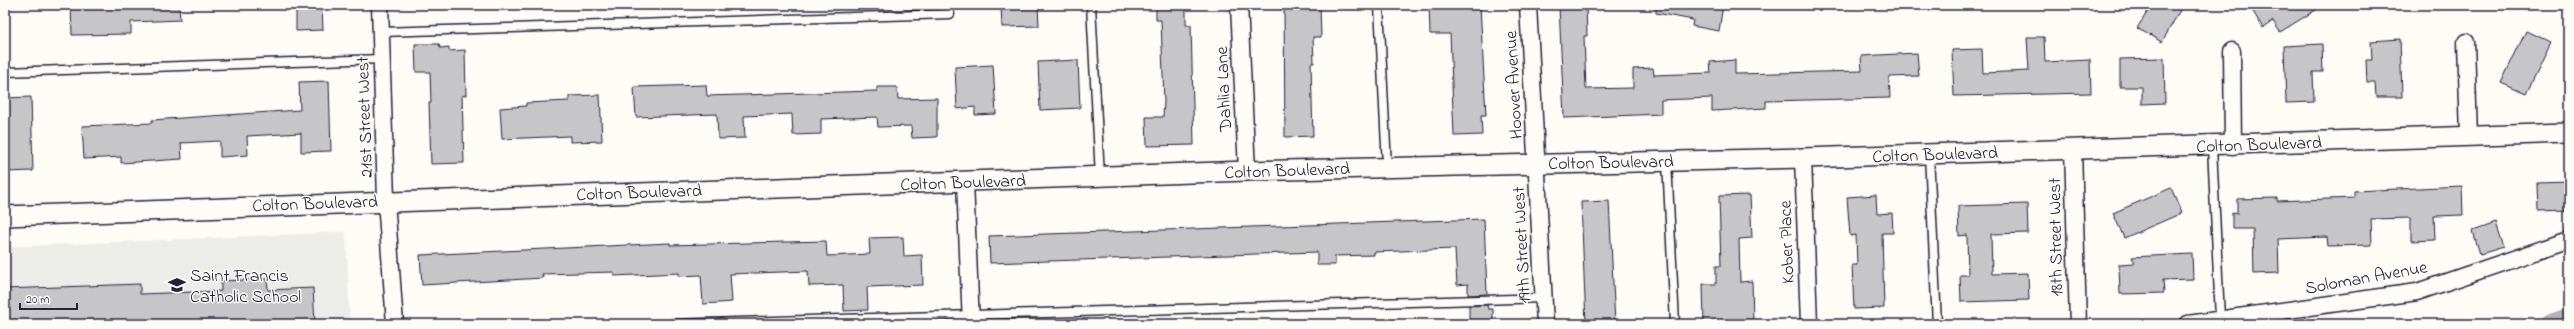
<svg xmlns="http://www.w3.org/2000/svg" width="2574" height="329" viewBox="0 0 2574 329" font-family="'Indie Flower',sans-serif">
  <style>
    .built { fill: #ecece9 }
    .lines { fill: none; stroke-linecap: round; stroke-linejoin: round }
    .canal { stroke: #b2b2b7; stroke-width: 20 }
    .building { fill: #c6c6c8; stroke: #22223b }
    .service-casing { stroke: #22223b; stroke-width: 11 }
    .minor-casing { stroke: #22223b; stroke-width: 19 }
    .tertiary-casing { stroke: #22223b; stroke-width: 22 }
    .service { stroke: #fdfcf7; stroke-width: 8 }
    .minor { stroke: #fdfcf7; stroke-width: 16 }
    .tertiary { stroke: #fdfcf7; stroke-width: 19 }
    .labels { text-anchor: middle; stroke-width: 3; stroke-linejoin: round; paint-order: stroke }
    .street-label { font-size: 18px; fill: #22223b; stroke: #fdfcf7 }
    .poi-label { font-size: 18px; fill: #22223b; stroke: #fdfcf7; text-anchor: start }
  </style>
  <rect width="100%" height="100%" fill="#fdfcf7"/>
  <filter id="ink" filterUnits="userSpaceOnUse"><feTurbulence type="fractalNoise" baseFrequency=".025" numOctaves="2"/><feDisplacementMap in="SourceGraphic" scale="8" xChannelSelector="R" yChannelSelector="G"/><feConvolveMatrix kernelMatrix="1 2 1 2 8 2 1 2 1" color-interpolation-filters="sRGB"/></filter>
  <g filter="url(#ink)">
    <path class="built" d="M346,232l4,92h-345v-77z"/>
    <g class="lines">
      <path class="canal" d="M2551,324l18,-6"/>
    </g>
    <path class="building" d="M71,5h108l1,15 -49,2v12l-59,1z
      M296,5h26l1,25 -27,1z
      M1001,5h37l1,21 -37,1z
      M1156,5h30v20h5l3,120 -47,1 -1,-29h17l1,-15 -3,-82h-5z
      M1284,5h36l1,32h-8l1,26h-3l2,73 -28,1z
      M1429,5h51l6,110h-5l1,20 -28,1 -4,-102h-20z
      M1559,5h27l1,31h-3l2,53 47,-1v-19l20,-1 1,7 57,-2 -1,-11 25,-2v14l127,-3 -1,-15 56,-3 2,23 -30,1 1,21 -124,3v7l-54,3v-13l-51,2v14l-97,4z
      M1656,5h67l-4,26 -27,-5 1,-6 -37,-7z
      M2152,5h31l-21,37 -25,-14z
      M2249,5h75l-44,27 -7,-11 -10,7z
      M2526,31l25,12 -25,51 -25,-11z
      M2027,37h17l1,25 45,-2 1,33 -137,3 -2,-46 30,-1 1,24 46,-2z
      M2400,39l2,58h-26l-1,-15h-8l-1,-22h6l-1,-19z
      M415,44h24l1,4 9,-1v4l16,-1 1,45 -4,1 2,67 -33,1 -2,-61h2l-1,-31h-14z
      M2322,44l1,28h-10l1,30 -28,1 -2,-57z
      M2164,58l1,45 -23,1v-17h-22v-28z
      M1078,60l2,48 -40,2 -2,-48z
      M993,65l3,49 -21,1v-8l-18,2 -2,-42z
      M329,81l2,70 -30,1v-19l-54,3 1,19 -28,2v-16l-39,2 1,16 -61,4v-6l-37,2 -2,-33 70,-3v-3l148,-10 -1,-28z
      M706,85l1,11 170,-5v-4h20l1,12 39,-1v39l-25,1 -1,-12 -33,1 -1,-10 -56,2v15l-28,1 -1,-21 -48,2 1,22 -27,1 -1,-25 -81,3 -2,-30z
      M600,95l2,46 -32,1v-6l-68,3 -2,-31 26,-2v-3l43,-2v-5z
      M31,97l2,74 -28,1v-74z
      M2569,182v27l-31,1 -1,-27z
      M2462,186l1,29 -29,1 1,24 -24,1v-23l-40,1 1,26 -44,1 -1,-9 -49,2 1,34 -25,1 -1,-45h-21v-16l5,1v-15l40,-1v3l77,-3v-7z
      M2171,188l11,25 -58,25 -11,-25z
      M1750,195l2,43 -13,1 1,43 12,-1 1,41h-49l-1,-38h13v-18h5l-2,-70z
      M1876,195l1,19 15,-1 1,20h-11l2,75 -30,1 -2,-44h5l-1,-30 -6,1 -3,-39z
      M1609,201l6,123h-29l-5,-122z
      M2027,204l1,29 -37,1 1,40 36,-1 1,27 -68,2 -1,-27h8l-1,-40 -8,1 -1,-30z
      M1484,219l3,75 -19,1v-11l-11,1 -2,-36 -81,3v3l-39,1v9h-18v-13l-327,11 -1,-27z
      M2496,223l8,24 -24,7 -7,-23z
      M903,237l1,19 18,-1 1,30 -56,2 1,23 -24,1 -1,-26 -34,1 -1,-15 -78,3 2,28 -29,2 -2,-29 -22,1v-3l-65,3v-4l-72,2 1,4 -121,7 -2,-30 250,-12v2l156,-4 1,15 43,-2 -1,-16z
      M2192,254l1,25 -30,1 1,13 -44,1 -1,-30 16,-1 -3,-6z
      M267,279l1,11 45,-2 2,36h-310v-35l135,-5v10l81,-3v-10z
      M1487,305l1,4h5v15h-24v-18z"/>
    <g class="lines">
      <g class="service-casing">
        <path id="service" d="M1091,5l9,172
          M1379,5l8,162
          M381,32l569,-18
          M5,72l377,-13
          M2212,146l8,173
          M1929,154l8,170
          M1667,161l8,163
          M671,324l873,-26"/>
      </g>
      <g class="minor-casing">
        <path id="minor" d="M380,5l6,195 9,124
          M1239,5l8,166
          M1528,5l17,319
          M2466,42l3,94
          M2232,51l1,95
          M2073,149l5,175
          M1803,158l6,166
          M965,182l6,142
          M2188,324l229,-32 152,-52"/>
      </g>
      <g class="tertiary-casing">
        <path id="tertiary" d="M5,216l1242,-45 556,-13 766,-25"/>
      </g>
      <use href="#service" class="service"/>
      <use href="#minor" class="minor"/>
      <use href="#tertiary" class="tertiary"/>
    </g>
  </g>
  <defs>
    <g id="school-bare" transform="scale(1.38)"><path d="M0-5L7-2L0 1L-7-2ZM-4 1L0 2.5L4 1V4Q0 6-4 4Z" fill="#22223b" stroke="#fdfcf7" stroke-width="2.5" paint-order="stroke"/></g>
  </defs>
  <g fill-rule="evenodd">
    <use href="#school-bare" x="177" y="285"/>
  </g>
  <g class="labels">
    <g class="street-label">
      <text transform="translate(1513 85) rotate(-93)" y="6">Hoover Avenue</text>
      <text transform="translate(1223 89) rotate(-93)" y="6">Dahlia Lane</text>
      <text transform="translate(364 117) rotate(-92)" y="6">21st Street West</text>
      <text transform="translate(2259 144) rotate(-2)" y="6">Colton Boulevard</text>
      <text transform="translate(1935 154) rotate(-2)" y="6">Colton Boulevard</text>
      <text transform="translate(1611 162) rotate(-1)" y="6">Colton Boulevard</text>
      <text transform="translate(1287 170) rotate(-2)" y="6">Colton Boulevard</text>
      <text transform="translate(963 182) rotate(-2)" y="6">Colton Boulevard</text>
      <text transform="translate(639 192) rotate(-2)" y="6">Colton Boulevard</text>
      <text transform="translate(315 203) rotate(-2)" y="6">Colton Boulevard</text>
      <text transform="translate(2055 237) rotate(-91)" y="6">18th Street West</text>
      <text transform="translate(1786 242) rotate(-92)" y="6">Kober Place</text>
      <text transform="translate(1521 245) rotate(-93)" y="6">19th Street West</text>
      <text transform="translate(2366 277) rotate(-10)" y="6">Soloman Avenue</text>
    </g>
    <g class="poi-label">
      <text x="190" y="281">Saint Francis<tspan x="190" dy="21">Catholic School</tspan></text>
    </g>
  </g>
  <rect width="2574" height="329" fill="none" stroke="#fdfcf7" stroke-width="20"/>
  <rect x="10" y="10" width="2554" height="309" fill="none" stroke="#22223b" stroke-width="1.5" filter="url(#ink)"/>
  <path d="M20 303v6h57v-6" fill="none" stroke="#22223b" stroke-width="2"/>
  <text x="26" y="303" font-size="12" fill="#22223b" stroke="#fdfcf7" stroke-width="3" paint-order="stroke">20 m</text>
</svg>
